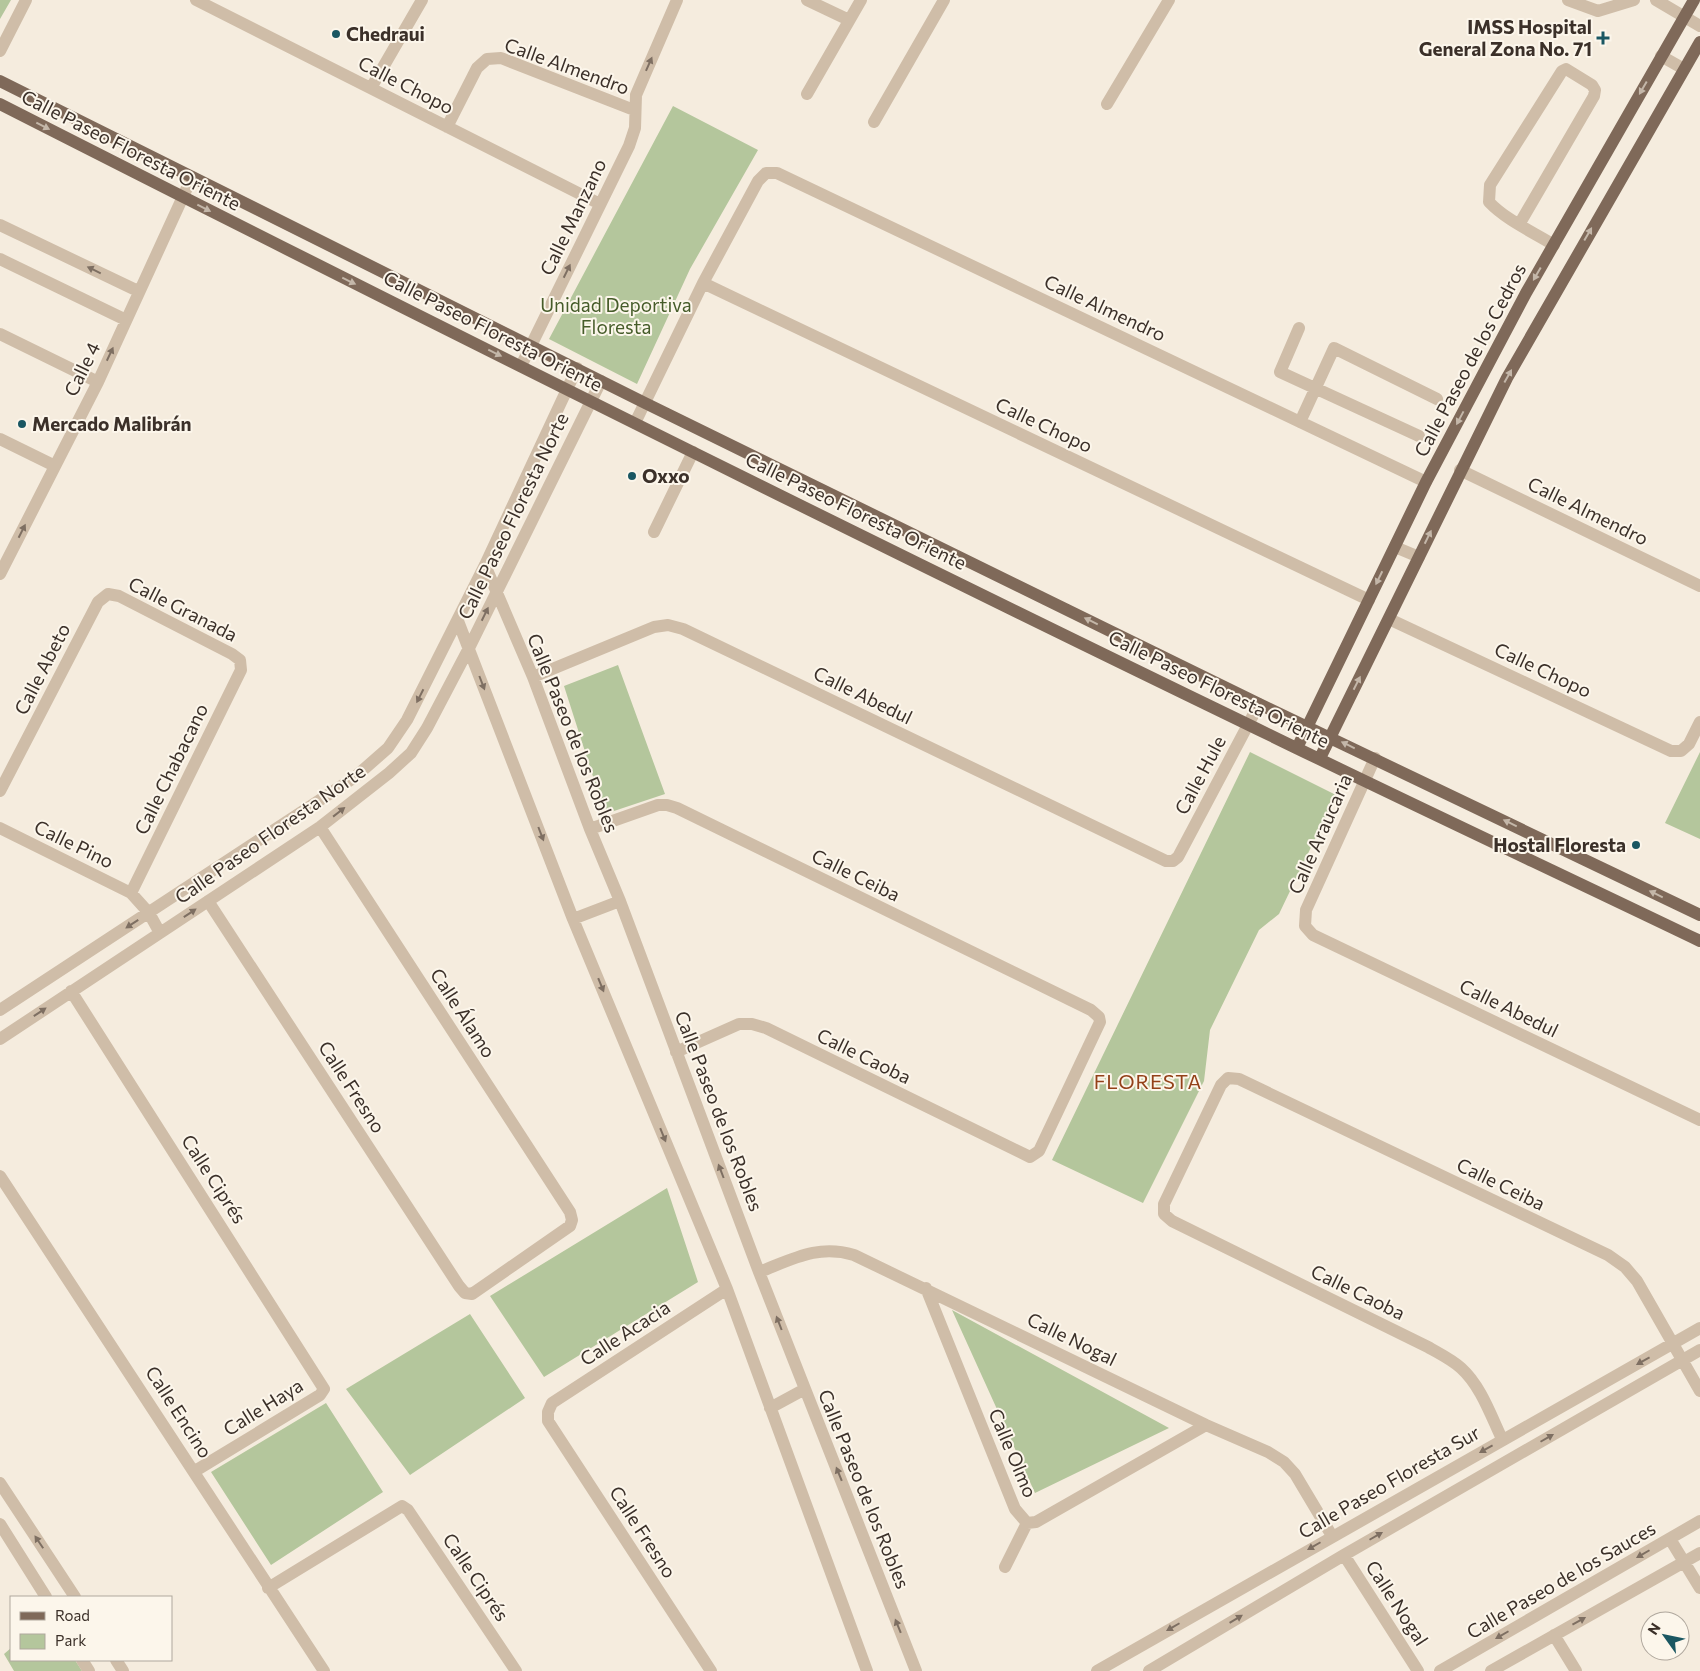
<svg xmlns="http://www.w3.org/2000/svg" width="1700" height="1671" viewBox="0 0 1700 1671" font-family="Commissioner,sans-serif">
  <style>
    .green { fill: #b4c69c }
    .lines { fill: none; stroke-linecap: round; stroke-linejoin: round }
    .minor { stroke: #cfbda8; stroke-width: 12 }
    .major { stroke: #7f6959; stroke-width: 12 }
    .oneway { fill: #7e6f62 }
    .oneway2 { fill: #c4b7a9 }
    .poi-dot { fill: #1a5762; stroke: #fcf6eb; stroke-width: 2 }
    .labels { text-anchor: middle; stroke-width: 4; stroke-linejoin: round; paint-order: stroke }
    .poi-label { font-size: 19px; font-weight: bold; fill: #3b3029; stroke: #fcf6eb; text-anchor: start }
    .street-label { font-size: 19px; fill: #3b3029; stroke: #fcf6eb }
    .park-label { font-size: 19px; fill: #465c2a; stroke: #fcf6eb }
    .neighbourhood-label { font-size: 20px; letter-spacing: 1px; fill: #934119; stroke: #fcf6eb }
  </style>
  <rect width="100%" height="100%" fill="#f5ecde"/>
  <path class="green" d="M0,0h11l-11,19z
    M673,106l85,44 -68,119 -53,115 -88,-45z
    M618,665l47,129 -60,20 -41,-128z
    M1250,752l86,43 -57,119 -20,16 -49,100 -6,51 -61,122 -91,-43z
    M1700,752v87l-35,-16z
    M667,1188l31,94 -154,95 -54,-81z
    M952,1310l217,118 -134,65z
    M470,1314l55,84 -115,77 -64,-86z
    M326,1403l57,89 -112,73 -60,-93z
    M11,1648v12h64l7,11h-68l-10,-17z"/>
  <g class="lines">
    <path class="minor" d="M196,0l404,204
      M807,0l42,20
      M1568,0l30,11 36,-11
      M1656,0l44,26
      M0,51l26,-51
      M1661,56l23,13
      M371,88l51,-88
      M807,94l54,-94
      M1107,104l62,-104
      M874,122l70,-122
      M447,127l30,-59 10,-9 14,-1 133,52
      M1520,223l74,-127 1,-6 -3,-5 -26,-16 -4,2 -72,114 -1,17c17,18 44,30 65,43
      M0,225l138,66
      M0,259l126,61
      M703,283l666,317
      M1299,328l-19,44 139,64
      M0,334l98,48
      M521,366l108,-220 6,-18 1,-33 41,-95
      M1300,422l34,-74 103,51
      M635,423l68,-140 55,-102 8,-8h11l649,309
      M0,439l55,27
      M1460,470l240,116
      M654,532l39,-80
      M1395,547l24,10
      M485,565l48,112 57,152 30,72 139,371 157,399
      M0,574l98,-192 94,-205
      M1389,619l282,132h10l8,-7 11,-22
      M458,621l115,298 154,370 140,382
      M533,677l121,-50 14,-2 15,4 483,232h7l5,-4 81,-153
      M1375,758l-69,152 -1,16 8,9 387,185
      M0,791l98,-189 10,-8 11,2 113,58 8,6 1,10 -110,223
      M0,828l131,65 18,20 11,20
      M590,829l68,-24h9l10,3 414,202 8,7 1,5 -61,129 -9,6 -264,-129 -14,-4h-13l-63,28
      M208,901l251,385 6,7 7,1 98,-68 2,-6 -2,-8 -250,-385
      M573,919l47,-18
      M71,991l253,398 -4,6 -125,76
      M0,1010l355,-233 33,-29 19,-28 78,-155 92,-197
      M0,1039l320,-212 69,-54 22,-20 16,-25 42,-80 132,-267
      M0,1176l324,495
      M759,1272c34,-13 59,-28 95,-17l352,170 62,27 16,10 11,12 37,62
      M926,1288l89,221 12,14 9,-1 170,-97
      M770,1408l35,-19
      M1502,1439c-11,-23 -21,-53 -41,-71 -10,-9 -23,-15 -33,-21l-256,-126 -8,-7v-10l57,-119 7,-7 11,1 369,176 17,12 12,14 63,110
      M0,1483l75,114
      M0,1524l46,73
      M1670,1539l30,49
      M1344,1555l74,116
      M1005,1567l22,-44
      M268,1588l134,-82 6,4 108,161
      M1554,1635l22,36
      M82,1660l7,11
      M116,1660l7,11
      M711,1671l-163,-250v-9l4,-9 175,-114
      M1097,1671l603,-343
      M1149,1671l195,-116 356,-205
      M1440,1671l260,-150
      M1491,1671l209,-118"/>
    <path class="major" d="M0,81l645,322 614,301 441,211
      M0,104c413,210 828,417 1245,619 151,74 303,145 455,218
      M1297,748l129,-266 100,-189 168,-293
      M1320,758l187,-380 193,-336"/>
  </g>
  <defs><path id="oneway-solid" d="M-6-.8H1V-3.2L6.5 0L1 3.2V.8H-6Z" transform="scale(1.25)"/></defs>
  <g class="oneway">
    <use href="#oneway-solid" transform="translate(649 64) rotate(-66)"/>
    <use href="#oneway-solid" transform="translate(94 270) rotate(-154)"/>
    <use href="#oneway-solid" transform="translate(567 271) rotate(-64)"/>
    <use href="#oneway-solid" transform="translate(110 354) rotate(-65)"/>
    <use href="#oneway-solid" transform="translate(22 531) rotate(-63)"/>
    <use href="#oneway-solid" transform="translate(485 614) rotate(-64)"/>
    <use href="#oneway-solid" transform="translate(482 683) rotate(69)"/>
    <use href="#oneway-solid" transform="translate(420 696) rotate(117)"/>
    <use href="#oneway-solid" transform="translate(339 812) rotate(-38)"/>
    <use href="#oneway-solid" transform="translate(541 834) rotate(69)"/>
    <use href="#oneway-solid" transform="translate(190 913) rotate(-34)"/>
    <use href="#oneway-solid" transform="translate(132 924) rotate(147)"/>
    <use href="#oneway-solid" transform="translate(601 985) rotate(68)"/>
    <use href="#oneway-solid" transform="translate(40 1012) rotate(-34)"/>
    <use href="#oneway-solid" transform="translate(663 1135) rotate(68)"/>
    <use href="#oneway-solid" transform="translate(721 1171) rotate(-111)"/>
    <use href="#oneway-solid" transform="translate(779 1323) rotate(-111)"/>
    <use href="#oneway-solid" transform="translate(1643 1361) rotate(151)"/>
    <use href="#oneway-solid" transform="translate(1547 1438) rotate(-30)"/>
    <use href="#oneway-solid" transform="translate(1486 1449) rotate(151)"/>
    <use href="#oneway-solid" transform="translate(839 1474) rotate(-112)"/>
    <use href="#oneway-solid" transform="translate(1376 1536) rotate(-30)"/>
    <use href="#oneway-solid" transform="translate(39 1542) rotate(-124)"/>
    <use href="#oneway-solid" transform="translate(1314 1546) rotate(150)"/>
    <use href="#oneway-solid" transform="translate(1643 1554) rotate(150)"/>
    <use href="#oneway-solid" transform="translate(1236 1619) rotate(-31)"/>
    <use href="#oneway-solid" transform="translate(1579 1621) rotate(-29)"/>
    <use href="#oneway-solid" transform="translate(898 1626) rotate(-112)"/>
    <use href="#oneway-solid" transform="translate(1173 1627) rotate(150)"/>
    <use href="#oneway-solid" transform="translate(1502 1635) rotate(150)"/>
  </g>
  <g class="oneway2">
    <use href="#oneway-solid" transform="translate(1643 88) rotate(120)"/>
    <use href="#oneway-solid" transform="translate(43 126) rotate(27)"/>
    <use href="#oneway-solid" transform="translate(204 208) rotate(27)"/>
    <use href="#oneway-solid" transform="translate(1588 234) rotate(-60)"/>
    <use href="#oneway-solid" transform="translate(1537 274) rotate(120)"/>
    <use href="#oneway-solid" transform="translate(349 281) rotate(26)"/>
    <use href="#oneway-solid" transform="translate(495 353) rotate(26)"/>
    <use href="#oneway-solid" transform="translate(1508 376) rotate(-61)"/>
    <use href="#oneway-solid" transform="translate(1460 418) rotate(118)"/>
    <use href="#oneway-solid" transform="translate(1428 537) rotate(-64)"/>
    <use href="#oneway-solid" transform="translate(1379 578) rotate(116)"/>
    <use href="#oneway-solid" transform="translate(1091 621) rotate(-154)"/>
    <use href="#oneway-solid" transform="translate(1357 683) rotate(-63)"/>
    <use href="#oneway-solid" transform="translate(1348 745) rotate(-154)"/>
    <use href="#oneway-solid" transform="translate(1510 823) rotate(-154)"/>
    <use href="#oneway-solid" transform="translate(1656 894) rotate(-154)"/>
  </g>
  <g class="poi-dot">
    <circle cx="336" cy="34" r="5"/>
    <path d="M1600.5 30.5h5v5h5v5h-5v5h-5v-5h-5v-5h5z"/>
    <circle cx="22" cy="424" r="5"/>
    <circle cx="632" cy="476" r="5"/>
    <circle cx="1636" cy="845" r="5"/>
  </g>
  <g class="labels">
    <g class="poi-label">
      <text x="1592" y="34" text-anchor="end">IMSS Hospital<tspan x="1592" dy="22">General Zona No. 71</tspan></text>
      <text x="346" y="41">Chedraui</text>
      <text x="32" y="431">Mercado Malibrán</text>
      <text x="642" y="483">Oxxo</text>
      <text x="1626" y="852" text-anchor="end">Hostal Floresta</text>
    </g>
    <g class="street-label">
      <text transform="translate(567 66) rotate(20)" y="7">Calle Almendro</text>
      <text transform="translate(406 85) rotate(27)" y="7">Calle Chopo</text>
      <text transform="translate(131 150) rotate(27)" y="7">Calle Paseo Floresta Oriente</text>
      <text transform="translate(573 217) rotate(-64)" y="7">Calle Manzano</text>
      <text transform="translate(1105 308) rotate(25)" y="7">Calle Almendro</text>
      <text transform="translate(493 331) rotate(27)" y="7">Calle Paseo Floresta Oriente</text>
      <text transform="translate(1470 360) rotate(-62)" y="7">Calle Paseo de los Cedros</text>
      <text transform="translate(82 369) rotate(-64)" y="7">Calle 4</text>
      <text transform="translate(1044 425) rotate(25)" y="7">Calle Chopo</text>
      <text transform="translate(856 511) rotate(26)" y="7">Calle Paseo Floresta Oriente</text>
      <text transform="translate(1588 511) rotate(26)" y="7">Calle Almendro</text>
      <text transform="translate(513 516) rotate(-64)" y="7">Calle Paseo Floresta Norte</text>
      <text transform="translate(183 609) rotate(27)" y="7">Calle Granada</text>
      <text transform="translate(42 669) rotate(-63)" y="7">Calle Abeto</text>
      <text transform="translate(1543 670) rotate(25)" y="7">Calle Chopo</text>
      <text transform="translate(1219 689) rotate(26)" y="7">Calle Paseo Floresta Oriente</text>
      <text transform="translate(863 695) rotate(26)" y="7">Calle Abedul</text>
      <text transform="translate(573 733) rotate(68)" y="7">Calle Paseo de los Robles</text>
      <text transform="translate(171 769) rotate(-64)" y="7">Calle Chabacano</text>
      <text transform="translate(1200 775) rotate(-62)" y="7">Calle Hule</text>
      <text transform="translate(270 834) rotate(-35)" y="7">Calle Paseo Floresta Norte</text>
      <text transform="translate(1320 834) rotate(-66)" y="7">Calle Araucaria</text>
      <text transform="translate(74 844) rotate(26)" y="7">Calle Pino</text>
      <text transform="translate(856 875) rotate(26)" y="7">Calle Ceiba</text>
      <text transform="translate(1509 1008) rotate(26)" y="7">Calle Abedul</text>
      <text transform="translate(463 1013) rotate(57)" y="7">Calle Álamo</text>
      <text transform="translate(864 1056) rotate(26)" y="7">Calle Caoba</text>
      <text transform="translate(352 1087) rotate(57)" y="7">Calle Fresno</text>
      <text transform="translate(719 1111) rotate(69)" y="7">Calle Paseo de los Robles</text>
      <text transform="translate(214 1179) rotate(57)" y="7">Calle Ciprés</text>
      <text transform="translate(1501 1184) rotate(26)" y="7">Calle Ceiba</text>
      <text transform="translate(1358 1292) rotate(26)" y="7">Calle Caoba</text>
      <text transform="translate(625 1333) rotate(-33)" y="7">Calle Acacia</text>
      <text transform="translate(1072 1339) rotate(26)" y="7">Calle Nogal</text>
      <text transform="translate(263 1407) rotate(-32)" y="7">Calle Haya</text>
      <text transform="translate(179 1412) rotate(57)" y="7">Calle Encino</text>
      <text transform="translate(1013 1453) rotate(67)" y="7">Calle Olmo</text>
      <text transform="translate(1389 1482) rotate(-30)" y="7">Calle Paseo Floresta Sur</text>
      <text transform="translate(864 1489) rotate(68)" y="7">Calle Paseo de los Robles</text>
      <text transform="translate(643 1532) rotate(57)" y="7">Calle Fresno</text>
      <text transform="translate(476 1577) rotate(56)" y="7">Calle Ciprés</text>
      <text transform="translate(1561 1580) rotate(-30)" y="7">Calle Paseo de los Sauces</text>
      <text transform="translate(1397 1603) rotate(57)" y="7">Calle Nogal</text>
    </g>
    <g class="park-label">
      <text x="616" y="312">Unidad Deportiva<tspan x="616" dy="22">Floresta</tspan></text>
    </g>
    <g class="neighbourhood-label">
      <text x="1148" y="1089">FLORESTA</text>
    </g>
  </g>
  <rect x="10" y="1596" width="162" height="65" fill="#fcf6eb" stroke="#afa79d"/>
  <rect x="20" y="1612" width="25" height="8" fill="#7f6959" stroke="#afa79d"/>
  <text x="55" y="1621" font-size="15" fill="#3b3029">Road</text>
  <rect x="20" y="1634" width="25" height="15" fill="#b4c69c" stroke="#afa79d"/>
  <text x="55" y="1646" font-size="15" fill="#3b3029">Park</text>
  <g transform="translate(1665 1636) rotate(303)"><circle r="24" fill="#fcf6eb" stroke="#afa79d"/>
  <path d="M0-4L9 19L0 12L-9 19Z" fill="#1a5762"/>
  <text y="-8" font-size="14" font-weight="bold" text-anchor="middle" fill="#3b3029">N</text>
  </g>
</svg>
